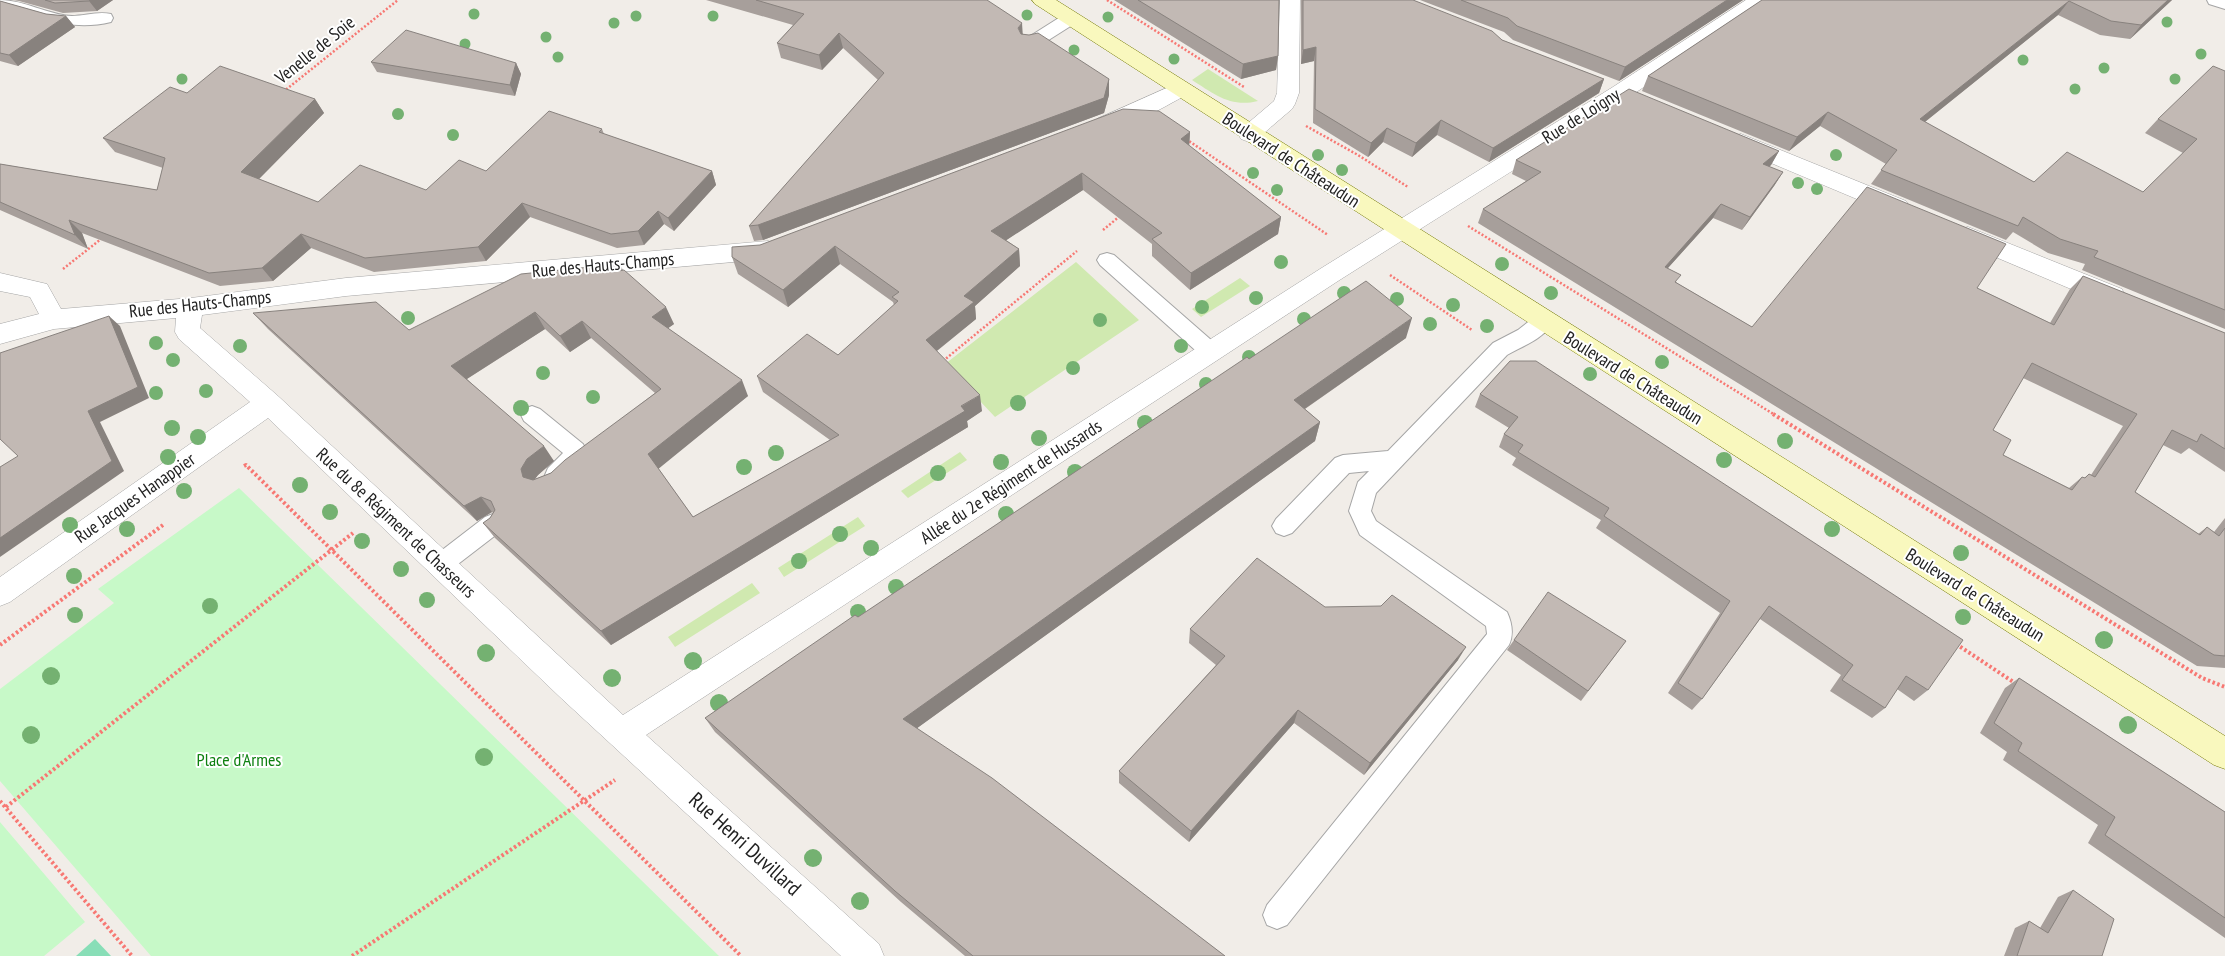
<svg xmlns="http://www.w3.org/2000/svg" width="2225" height="956" viewBox="0 0 2225 956" font-family="'PT Sans Narrow',sans-serif">
  <style>
    .grass { fill: #d0e9b0 }
    .park { fill: #c7f9c8 }
    .pitch { fill: #88deb7 }
    .lines { fill: none; stroke-linecap: round; stroke-linejoin: round }
    .lane-casing { stroke: #a5a5a5; stroke-width: 2 }
    .street-casing { stroke: #a5a5a5; stroke-width: 1 }
    .secondary-casing { stroke: #747907; stroke-width: 1 }
    .path-far1 { stroke: #f77873; stroke-width: 2.5; stroke-dasharray: 2 2; stroke-linecap: butt }
    .path { stroke: #f77873; stroke-width: 4; stroke-dasharray: 2.5 2.5; stroke-linecap: butt }
    .lane { fill: #fff; fill-rule: evenodd }
    .street { fill: #fff; fill-rule: evenodd }
    .secondary { fill: #f9f8be; fill-rule: evenodd }
    .tree { fill: #74b171 }
    .wall { fill: #a79f9b; fill-rule: evenodd }
    .shaded-wall { fill: #88827e }
    .building { fill: #c2b9b4; stroke: #88827e; fill-rule: evenodd }
    .labels { text-anchor: middle; stroke-width: 4; stroke-linejoin: round; paint-order: stroke }
    .street-label { font-size: 18px; fill: #212121; stroke: #fff }
    .park-label { font-size: 18px; fill: #0e8010; stroke: #fff }
    .near-street-label { font-size: 21px; fill: #212121; stroke: #fff }
  </style>
  <rect width="100%" height="100%" fill="#f1ede8"/>
  <path class="grass" d="M1208,69l50,32c-27,7 -44,-7 -66,-21z
    M1076,262l63,58 -144,97 -50,-53z
    M1240,278l10,8 -49,31 -9,-8z
    M960,452l7,8 -59,38 -7,-7z
    M858,517l7,9 -81,51 -6,-9z
    M752,583l8,10 -85,54 -7,-10z"/>
  <path class="park" d="M239,488l480,468h-568l-151,-175v-92l114,-86 -16,-14z
    M0,822l85,100 -41,34h-44z"/>
  <path class="pitch" d="M95,939l16,17h-35z"/>
  <g class="lines">
    <g class="lane-casing">
      <path id="lane" d="M0,0c25,0 48,15 72,16 13,0 26,-5 39,-2l2,4 -2,4c-40,10 -73,-5 -111,-15z
        M2207,0h18v9l-16,-5z
        M1071,13l6,1 2,4 -2,4 -41,26 -6,1 -6,-1 -3,-4 3,-4 41,-26z
        M1107,253l7,2 104,91 3,6 -3,6 -7,2 -7,-2 -104,-93 -3,-5 3,-5z
        M1544,313l7,2 3,6c-9,17 -31,25 -47,34l-131,138 -5,18 5,10 131,91c5,11 7,22 2,33l-222,280 -10,4 -10,-4 -4,-10 4,-10 220,-271 -1,-8 -126,-91 -11,-24 9,-29 11,-11 -20,2 -57,60 -8,3 -8,-3 -4,-7 4,-7 59,-61 8,-3 45,-4 105,-108 25,-13 19,-15z
        M532,406l8,3 43,35 3,6c-1,11 -17,35 -30,34 -3,0 -5,-2 -8,-2l-3,-7 3,-7 15,-15 -39,-32 -3,-6 3,-6z
        M493,514l8,3 4,7 -4,7 -52,40 -8,3 -8,-3 -4,-7 4,-7 52,-40z"/>
    </g>
    <g class="street-casing">
      <path id="street" d="M1280,0h20l-1,93 -4,11 -3,5 -35,30 -8,3 -8,-3 -3,-5 3,-5 33,-28 3,-8z
        M1746,0h24l-3,4 -138,93 -291,184 -692,454 233,209 5,12h-43l-279,-257 -294,-281 -258,184 -10,4v-29l250,-175 -71,-63 -4,-7 1,-14 -122,11 -54,15v-20l39,-10 -9,-17 -30,-6v-18l47,11 14,25 130,-11 155,-20 422,-37 9,3 3,6 -3,6 -9,3 -422,37 -144,19 -2,13 78,68 345,319 697,-446 293,-182z
        M1180,82l8,2 3,5 -3,5c-21,11 -69,41 -91,35l-3,-5 3,-5z
        M1741,134l165,67 4,6 -4,6 -8,2 -8,-2 -157,-66 -3,-5 3,-5z
        M1968,227l154,62 3,7 -3,7 -9,2 -9,-2 -144,-61 -4,-6 4,-6z"/>
    </g>
    <g class="secondary-casing">
      <path id="secondary" d="M1032,0h24l1169,736v33l-11,-4 -1179,-761z"/>
    </g>
    <path class="path-far1" d="M1107,0l137,87
      M283,92l115,-92
      M1306,126l52,29 50,32
      M1186,139l142,96
      M1468,226l307,189
      M1103,230l17,-14
      M63,269l38,-30
      M1390,275l82,55
      M943,361l134,-110"/>
    <path class="path" d="M1773,414l429,264 23,9
      M244,466l2,-1 495,491
      M1956,644l59,39
      M0,645l163,-120
      M0,801l132,155
      M6,807l347,-274
      M352,956l263,-176"/>
    <use href="#lane" class="lane"/>
    <use href="#street" class="street"/>
    <use href="#secondary" class="secondary"/>
  </g>
  <g class="tree">
    <circle cx="474" cy="14" r="5.5"/>
    <circle cx="1027" cy="15" r="5.5"/>
    <circle cx="636" cy="16" r="5.5"/>
    <circle cx="713" cy="16" r="5.5"/>
    <circle cx="1108" cy="17" r="5.5"/>
    <circle cx="2167" cy="22" r="5.5"/>
    <circle cx="614" cy="23" r="5.5"/>
    <circle cx="546" cy="37" r="5.5"/>
    <circle cx="465" cy="44" r="5.5"/>
    <circle cx="1074" cy="50" r="5.5"/>
    <circle cx="2201" cy="54" r="5.5"/>
    <circle cx="558" cy="57" r="5.5"/>
    <circle cx="1174" cy="59" r="5.5"/>
    <circle cx="2023" cy="60" r="5.5"/>
    <circle cx="2104" cy="68" r="5.5"/>
    <circle cx="182" cy="79" r="5.5"/>
    <circle cx="2175" cy="79" r="5.5"/>
    <circle cx="2075" cy="89" r="5.5"/>
    <circle cx="398" cy="114" r="6"/>
    <circle cx="453" cy="135" r="6"/>
    <circle cx="1318" cy="155" r="6"/>
    <circle cx="1836" cy="155" r="6"/>
    <circle cx="1342" cy="170" r="6"/>
    <circle cx="1253" cy="173" r="6"/>
    <circle cx="1798" cy="183" r="6"/>
    <circle cx="1817" cy="189" r="6"/>
    <circle cx="1277" cy="190" r="6"/>
    <circle cx="1281" cy="262" r="7"/>
    <circle cx="1502" cy="264" r="7"/>
    <circle cx="1344" cy="293" r="7"/>
    <circle cx="1551" cy="293" r="7"/>
    <circle cx="1256" cy="298" r="7"/>
    <circle cx="1397" cy="299" r="7"/>
    <circle cx="1453" cy="305" r="7"/>
    <circle cx="1202" cy="307" r="7"/>
    <circle cx="408" cy="318" r="7"/>
    <circle cx="1304" cy="319" r="7"/>
    <circle cx="1100" cy="320" r="7"/>
    <circle cx="1430" cy="324" r="7"/>
    <circle cx="1487" cy="326" r="7"/>
    <circle cx="156" cy="343" r="7"/>
    <circle cx="240" cy="346" r="7"/>
    <circle cx="1181" cy="346" r="7"/>
    <circle cx="1249" cy="357" r="7"/>
    <circle cx="173" cy="360" r="7"/>
    <circle cx="1662" cy="362" r="7"/>
    <circle cx="1073" cy="368" r="7"/>
    <circle cx="543" cy="373" r="7"/>
    <circle cx="1590" cy="374" r="7"/>
    <circle cx="1206" cy="384" r="7"/>
    <circle cx="206" cy="391" r="7"/>
    <circle cx="156" cy="393" r="7"/>
    <circle cx="593" cy="397" r="7"/>
    <circle cx="1018" cy="403" r="8"/>
    <circle cx="521" cy="408" r="8"/>
    <circle cx="1145" cy="423" r="8"/>
    <circle cx="172" cy="428" r="8"/>
    <circle cx="198" cy="437" r="8"/>
    <circle cx="1039" cy="438" r="8"/>
    <circle cx="1785" cy="441" r="8"/>
    <circle cx="776" cy="453" r="8"/>
    <circle cx="168" cy="457" r="8"/>
    <circle cx="1724" cy="460" r="8"/>
    <circle cx="1001" cy="462" r="8"/>
    <circle cx="744" cy="467" r="8"/>
    <circle cx="1075" cy="472" r="8"/>
    <circle cx="938" cy="473" r="8"/>
    <circle cx="300" cy="485" r="8"/>
    <circle cx="184" cy="491" r="8"/>
    <circle cx="330" cy="512" r="8"/>
    <circle cx="1006" cy="514" r="8"/>
    <circle cx="70" cy="525" r="8"/>
    <circle cx="127" cy="529" r="8"/>
    <circle cx="1832" cy="529" r="8"/>
    <circle cx="840" cy="534" r="8"/>
    <circle cx="362" cy="541" r="8"/>
    <circle cx="871" cy="548" r="8"/>
    <circle cx="1961" cy="553" r="8"/>
    <circle cx="799" cy="561" r="8"/>
    <circle cx="401" cy="569" r="8"/>
    <circle cx="74" cy="576" r="8"/>
    <circle cx="896" cy="587" r="8"/>
    <circle cx="427" cy="600" r="8"/>
    <circle cx="210" cy="606" r="8"/>
    <circle cx="858" cy="612" r="8"/>
    <circle cx="75" cy="615" r="8"/>
    <circle cx="1963" cy="617" r="8"/>
    <circle cx="2104" cy="640" r="9"/>
    <circle cx="486" cy="653" r="9"/>
    <circle cx="693" cy="661" r="9"/>
    <circle cx="51" cy="676" r="9"/>
    <circle cx="612" cy="678" r="9"/>
    <circle cx="719" cy="703" r="9"/>
    <circle cx="2128" cy="725" r="9"/>
    <circle cx="31" cy="735" r="9"/>
    <circle cx="484" cy="757" r="9"/>
    <circle cx="813" cy="858" r="9"/>
    <circle cx="860" cy="901" r="9"/>
  </g>
  <path class="wall" d="M13,0h100l-16,11 -34,2 -44,-12z
    M706,0h281l36,34 86,61 -5,18 -341,127 -9,1 -5,-15 129,-146 -35,-32 -21,22 -41,-12 -4,-15 16,-18z
    M1114,0h165l-1,56 -2,14 -35,9z
    M1301,0h112l89,40 102,39 -5,14 -110,69 -52,-27 -25,22 -29,-15 -15,15 -55,-34 1,-62 -13,3z
    M1420,0h323l-124,81 -106,-41 -9,-8z
    M1762,0h410l-42,39 -30,-4 -42,-20 -133,107 109,60 109,10 40,-39 -38,-20 13,-14 67,-48v258l-143,-59 3,-6 -37,-11 -35,-21 -7,8 -135,-56 15,-20 -66,-38 -31,25 -147,-60 6,-15z
    M0,1l46,13 20,2 9,11 -57,39 -18,-5z
    M371,62l145,1 5,11 -6,22 -138,-24z
    M187,93l128,6 9,14 -65,66 59,23 108,-12 60,-19 116,-42 2,5 108,37 4,14 -42,46 -10,-7 -20,21 -27,3 -87,-31 -44,44 -112,11 -63,-24 -38,33 -53,5 -138,-53 6,16 -88,-39v-46l157,26 6,-22 -48,-16 -12,-14z
    M1190,132l-1,14 92,71 -3,17 -88,56 -38,-34v-12l-69,-54 -77,50 13,9 1,17 -45,40 1,13 -39,32 45,60 -15,10 1,6 -357,218 -116,-107 -12,-15 7,-5 3,-5 -1,-1 -15,9 -209,-192 -15,-16 156,17 214,-59 51,53 -6,4 80,68 -90,72 35,49 137,-77 -67,-48 -6,-16 81,-21 56,-50 -1,-3 -53,-38 -52,43 -50,-33 -6,-17 28,-12zM545,329l25,23 21,-14 64,55 -104,80 -16,6 3,-4 16,-14 -87,-82z
    M1779,151l-8,14 -2,2 14,5 -9,14 -32,44 -29,-12 -45,50 9,15 75,44 225,-39 73,35 20,-34 13,-13 142,57v139l-36,-24 -8,6 -18,-9 -28,47 63,42 9,-7 7,5 11,-14v150l-28,-2 -719,-443 5,-14 43,-28 -14,-7 4,-14zM2023,378l100,48 -32,49 -2,-1 -5,4 -2,-1 -13,11 -66,-33 -10,-25z
    M1406,338l-101,71 15,13 -5,19 -398,287 308,228h-260l-64,-54 -186,-170 -10,-14 544,-359z
    M1510,361l418,329 -14,11 -17,-12 -12,19 -13,10 -42,-27 11,-16 -81,-56 -58,80 -10,11 -24,-17 52,-80 -124,-85 5,-8 -89,-55 4,-7 -17,-11 5,-13 5,-6 -34,-21 5,-13z
    M1325,607l133,53 -94,115 -70,-52 -105,119 -70,-59v-12l97,-106 -27,-22 1,-14z
    M1514,640l112,1 -45,60 -74,-51z
    M2019,678l206,134v126l-137,-95 10,-18 -95,-65 4,-8 -27,-19 25,-45z
    M2073,890l29,66h-98l11,-28 14,-7 11,7 18,-31z"/>
  <path class="shaded-wall" d="M90,0h23l-16,11 -8,-10z
    M1727,0h16l-124,81 6,-14z
    M2168,0h4l-42,39 11,-14z
    M2069,1l-11,14 -147,118 9,-14z
    M66,16l9,11 -57,39 -9,-11z
    M1022,23l1,15 -5,-10z
    M839,33l4,15 -21,22 -3,-15z
    M1316,47l-2,14 -13,3 2,-14z
    M1278,56l-2,14 -35,9 2,-15z
    M516,63l5,11 -6,22 -5,-11z
    M1109,79v16l-5,18 -341,127 -5,-15z
    M1604,79l-5,14 -110,69 4,-14z
    M315,99l9,14 -72,73 -11,-14z
    M1828,112l-8,14 -31,25 8,-14z
    M1441,120l-4,15 -25,22 4,-14z
    M1387,128l-4,14 -15,15 3,-14z
    M1190,132l-1,17 -8,-10z
    M1779,151l-8,14 -16,13 8,-14z
    M712,171l4,14 -42,46 -6,-13z
    M1783,172l-9,14 -32,44 8,-13z
    M1082,173l1,17 -90,59 -2,-18z
    M522,203l8,14 -44,44 -8,-14z
    M1721,204l-8,14 -56,62 8,-13z
    M658,211l6,13 -20,21 -6,-14z
    M1281,217l-3,17 -88,56 1,-17z
    M69,220l13,13 6,16 -13,-14z
    M301,234l10,14 -38,33 -11,-13z
    M835,246l5,18 -52,43 -5,-17z
    M1019,249l1,17 -45,40 1,13 -47,38 -3,-17 38,-44z
    M620,264l8,17 -16,-9z
    M666,307l8,17 -14,10 -8,-17z
    M535,312l10,17 -83,53 -11,-16z
    M109,316l11,10 29,72 -49,24 24,49 -124,86v-19z
    M1412,318l-6,20 -116,81 4,-19z
    M582,321l9,17 -21,14 -10,-16z
    M742,380l6,16 -91,74 -9,-16z
    M980,395l2,16 -15,10 1,6 -357,218 -10,-14z
    M1320,422l-5,19 -406,293 -6,-15z
    M544,446l10,15 -16,14 -7,9 -8,-7 -2,-8 6,-10z
    M481,497l11,15 -15,9 -13,-15z
    M1466,647l-8,13 -94,115 6,-12z
    M1298,710l-4,13 -105,119 2,-11z"/>
  <path class="building" d="M45,0h45l-1,1 -34,2z
    M756,0h231l35,23 -4,5 3,6 8,1 9,-2 71,46 -5,19 -346,127 -9,1 135,-153 -45,-40 -20,22 -42,-12 27,-29z
    M1138,0h141l-1,56 -35,8z
    M1303,0h110l79,31 10,9 102,39 -111,69 -52,-28 -25,23 -29,-15 -16,15 -56,-34 1,-62 -13,3z
    M1461,0h266l-102,67 -108,-41 -9,-8z
    M1762,0h406l-27,25 -30,-4 -42,-20 -149,118 114,63 33,-30 76,40 54,-53 -39,-20 55,-53 12,5v239l-131,-53 4,-6 -38,-12 -37,-22 -5,9 -137,-56 16,-20 -69,-38 -31,25 -149,-61z
    M0,1l46,13 20,2 -57,39 -9,-2z
    M406,30l110,33 -6,22 -139,-23z
    M220,66l95,33 -74,73 77,30 42,-37 66,25 33,-30 27,11 63,-60 53,18 -3,3 113,39 -44,47 -10,-7 -20,20 -27,3 -89,-31 -44,44 -113,11 -64,-24 -39,34 -53,5 -140,-53 6,15 -75,-33v-38l157,26 8,-32 -62,-20 67,-51 17,6z
    M1629,89l150,62 -16,13 20,8 -33,45 -29,-13 -56,63 16,8 -6,7 77,45 115,-140 139,57 -29,44 77,37 29,-49 142,57v116l-24,-15 -4,8 -25,-12 -37,62 65,43 7,-8 12,9 6,-8v128l-11,-1 -731,-446 58,-37 -25,-12zM2032,363l105,51 -42,63 -6,-3 -4,4 -3,-1 -10,13 -69,-35 8,-15 -18,-10z
    M1123,109l36,2 31,21 -9,7 100,78 -90,56 -39,-34 10,-6 -80,-60 -91,58 28,18 -55,47 10,6 -48,38 54,55 -19,11 4,5 -364,220 -118,-108 7,-5 5,-8 -4,-9 -10,-4 -17,9 -211,-193 123,-11 33,28 112,-56 99,-10 -8,8 12,-2 42,37 -14,10 90,63 -94,74 45,63 146,-82 -82,-59 50,-42 31,21 60,-54 -6,-4 7,-5 -64,-46 -52,44 -51,-33v-10l28,-2zM535,312l25,24 22,-15 79,68 -96,71 -14,13 -18,7 -10,-3 -2,-8 6,-10 17,-13 -93,-80z
    M1366,281l46,37 -118,82 26,22 -417,297 89,59 233,178h-252l-78,-65 -190,-173 150,-103 3,2 389,-260 2,2z
    M109,316l29,71 -50,24 24,50 -112,77v-71l18,-11 -18,-17v-86z
    M1510,361h26l427,279 -35,50 -22,-14 -21,32 -43,-28 11,-15 -84,-59 -67,93 -24,-16 52,-82 -126,-85 5,-8 -91,-56 5,-7 -19,-11 14,-17 -38,-23z
    M1257,558l68,49 56,-1 11,-11 74,52 -96,116 -72,-53 -107,121 -72,-60 106,-115 -35,-27z
    M1548,592l78,49 -38,50 -74,-51z
    M2019,678l206,134v106l-120,-83 10,-18 -97,-66 4,-8 -28,-20z
    M2073,890l41,29 -12,37h-85l12,-35 19,12z"/>
  <g class="labels">
    <g class="street-label">
      <text transform="translate(315 50) rotate(-39)" y="6">Venelle de Soie</text>
      <text transform="translate(1581 116) rotate(-32)" y="6">Rue de Loigny</text>
      <text transform="translate(1291 160) rotate(33)" y="6">Boulevard de Châteaudun</text>
      <text transform="translate(603 265) rotate(-5)" y="6">Rue des Hauts-Champs</text>
      <text transform="translate(200 304) rotate(-6)" y="6">Rue des Hauts-Champs</text>
      <text transform="translate(1633 378) rotate(32)" y="6">Boulevard de Châteaudun</text>
      <text transform="translate(1011 482) rotate(-33)" y="6">Allée du 2e Régiment de Hussards</text>
      <text transform="translate(135 498) rotate(-35)" y="6">Rue Jacques Hanappier</text>
      <text transform="translate(396 523) rotate(43)" y="6">Rue du 8e Régiment de Chasseurs</text>
      <text transform="translate(1975 595) rotate(32)" y="6">Boulevard de Châteaudun</text>
    </g>
    <g class="park-label">
      <text x="239" y="766">Place d'Armes</text>
    </g>
    <g class="near-street-label">
      <text transform="translate(745 844) rotate(42)" y="7">Rue Henri Duvillard</text>
    </g>
  </g>
</svg>
